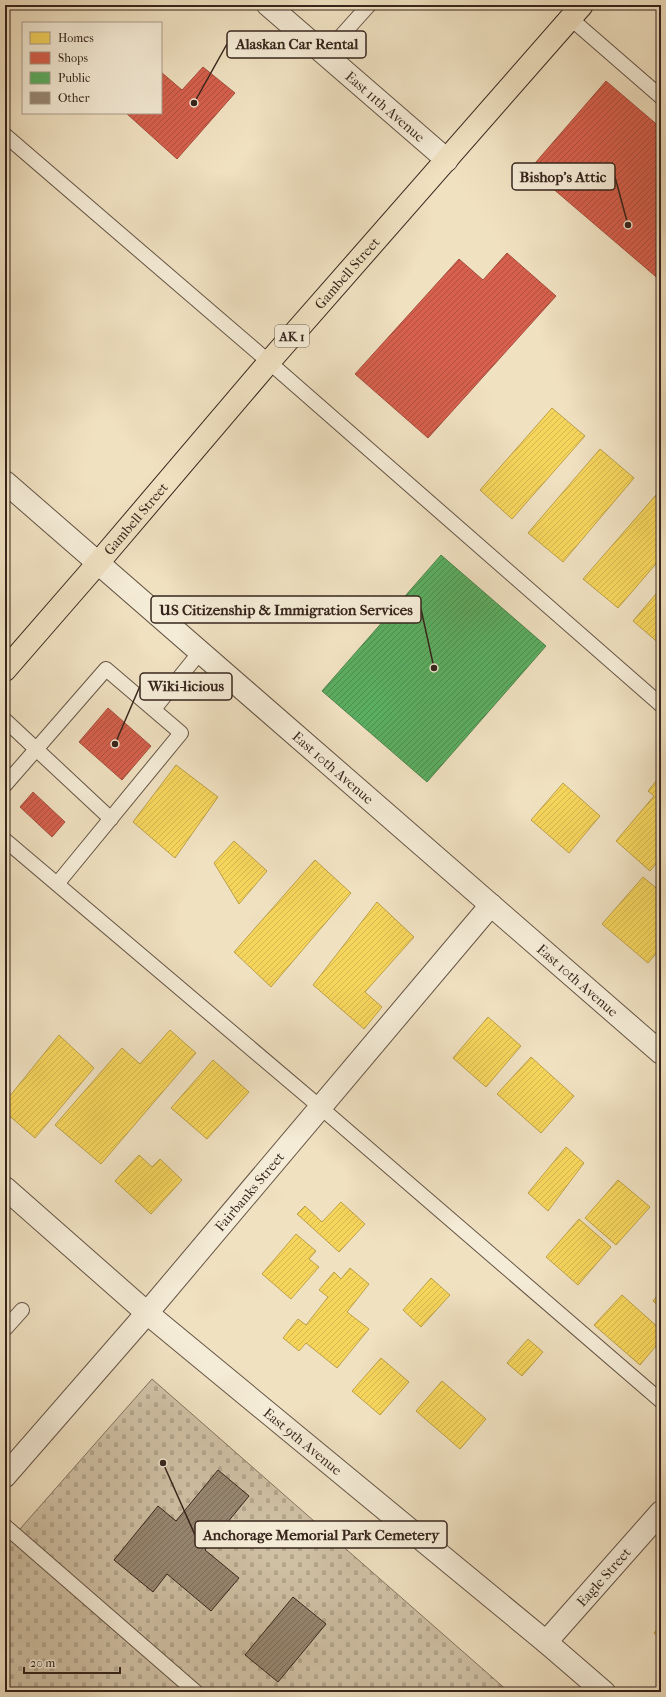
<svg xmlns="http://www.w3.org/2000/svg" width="666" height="1697" viewBox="0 0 666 1697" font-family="'IM FELL French Canon',serif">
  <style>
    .cemetery { fill: url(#cemetery-stones); stroke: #837360 }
    .homes { fill: url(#homes-hatch); stroke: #bca049 }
    .shops { fill: url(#shops-hatch); stroke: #a64e3e }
    .public { fill: url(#public-hatch); stroke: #4f854c }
    .building { fill: url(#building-hatch); stroke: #36251c }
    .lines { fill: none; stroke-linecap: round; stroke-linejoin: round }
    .service-casing { stroke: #645445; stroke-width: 16 }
    .minor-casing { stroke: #645445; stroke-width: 24 }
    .tertiary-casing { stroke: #645445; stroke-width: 24 }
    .trunk-casing { stroke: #36251c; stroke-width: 24 }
    .service { stroke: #f5ecd7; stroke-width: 14 }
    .minor { stroke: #f5ecd7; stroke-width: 22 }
    .tertiary { stroke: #f5ecd7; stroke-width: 22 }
    .trunk { stroke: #f0e1c1; stroke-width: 22 }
    .labels { text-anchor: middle; stroke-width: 4; stroke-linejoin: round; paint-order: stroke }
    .shield { fill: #f5ecd7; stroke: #6f6154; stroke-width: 1 }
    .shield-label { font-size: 13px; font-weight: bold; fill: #36251c }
    .street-label { font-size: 14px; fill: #36251c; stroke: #f5ecd7 }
    .leader { fill: none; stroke: #36251c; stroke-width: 1.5 }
    .callout-dot { fill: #36251c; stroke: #f5ecd7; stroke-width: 1.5 }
    .callout { fill: #f5ecd7; stroke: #36251c; stroke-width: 1.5 }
    .callout-label { font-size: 15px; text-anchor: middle; font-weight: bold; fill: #36251c }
  </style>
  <defs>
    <pattern id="cemetery-stones" width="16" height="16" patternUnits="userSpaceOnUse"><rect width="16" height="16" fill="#d0c1a5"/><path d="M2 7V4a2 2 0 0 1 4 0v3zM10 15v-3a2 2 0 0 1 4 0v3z" fill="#b3a68d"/></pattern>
    <pattern id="homes-hatch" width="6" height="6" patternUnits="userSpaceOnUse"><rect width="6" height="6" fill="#f6d55c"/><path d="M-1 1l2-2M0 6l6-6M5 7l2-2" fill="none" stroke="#d4b74f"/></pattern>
    <pattern id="shops-hatch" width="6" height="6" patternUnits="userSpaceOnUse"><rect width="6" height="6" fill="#d6604d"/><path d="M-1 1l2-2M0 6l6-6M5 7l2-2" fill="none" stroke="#ae4f3f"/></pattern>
    <pattern id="public-hatch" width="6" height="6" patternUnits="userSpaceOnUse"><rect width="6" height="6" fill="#5aae61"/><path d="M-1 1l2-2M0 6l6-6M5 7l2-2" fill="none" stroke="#4b8d4f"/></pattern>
    <pattern id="building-hatch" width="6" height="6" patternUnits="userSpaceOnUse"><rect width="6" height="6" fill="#978772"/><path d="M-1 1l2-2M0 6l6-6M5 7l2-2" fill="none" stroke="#7c6e5d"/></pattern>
  </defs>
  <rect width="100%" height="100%" fill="#f0e1c1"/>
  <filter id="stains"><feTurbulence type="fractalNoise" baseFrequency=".005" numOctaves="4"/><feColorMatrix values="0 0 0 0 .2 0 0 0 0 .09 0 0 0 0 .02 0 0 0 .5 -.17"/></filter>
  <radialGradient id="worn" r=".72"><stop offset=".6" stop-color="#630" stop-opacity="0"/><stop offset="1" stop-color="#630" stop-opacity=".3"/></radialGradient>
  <path class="cemetery" d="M152,1379l357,313h-504v-146z"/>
  <path class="homes" d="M552,408l33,28 -73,83 -32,-29z
    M600,449l34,29 -71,84 -35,-29z
    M656,495l5,4v59l-43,50 -35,-29z
    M661,588v57l-28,-24z
    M176,765l42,32 -43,61 -42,-36z
    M661,775v83l-11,13 -34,-30 38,-45 -6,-5z
    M563,783l37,33 -31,37 -38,-33z
    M234,841l33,30 -28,33 -25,-41z
    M315,860l36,33 -80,94 -37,-35z
    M643,877l18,15v56l-13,15 -46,-39z
    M377,902l37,35 -49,55 17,15 -18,22 -51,-44z
    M488,1017l33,29 -35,41 -33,-29z
    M170,1030l26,23 -95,111 -46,-39 67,-77 18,16z
    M59,1035l35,33 -59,70 -30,-26v-10z
    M531,1057l43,39 -33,37 -44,-39z
    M213,1060l36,32 -42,47 -36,-31z
    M566,1147l18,16 -36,48 -20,-18z
    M139,1155l13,12 8,-8 22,21 -31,34 -36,-33z
    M618,1180l32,27 -34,38 -31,-27z
    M341,1202l24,22 -26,28 -42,-38 8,-8 17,16z
    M579,1219l32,28 -33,38 -32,-28z
    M296,1234l20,17 -7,8 10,8 -28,32 -29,-25z
    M350,1268l19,16 -22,28 22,17 -32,39 -31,-25 -7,8 -16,-13 15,-19 8,6 22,-28 -9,-7 15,-18 7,7z
    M431,1278l19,17 -29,32 -18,-17z
    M661,1291v17l-8,-7z
    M622,1295l39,35v10l-21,25 -46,-40z
    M528,1339l15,13 -21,24 -15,-13z
    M381,1358l28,24 -29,33 -28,-24z
    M442,1381l44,38 -26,30 -44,-38z
    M661,1625v14l-7,-6z"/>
  <path class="shops" d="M203,67l32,26 -58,66 -51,-46h35v-41l21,18z
    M606,81l55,47v153l-131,-112z
    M507,253l49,43 -128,142 -73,-64 104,-115 24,21z
    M108,708l43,38 -29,34 -43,-38z
    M33,792l32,30 -13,15 -32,-30z"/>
  <path class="public" d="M441,555l105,91 -119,136 -105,-91z"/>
  <path class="building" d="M218,1470l31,26 -44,54 34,28 -28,33 -44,-37 -14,18 -39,-32 44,-54 18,15z
    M293,1597l33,27 -48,58 -33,-27z"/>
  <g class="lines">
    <g class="service-casing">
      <path id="service" d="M570,18l91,79
        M325,54l44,-49
        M5,135l264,227 392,343
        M154,709l46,-57
        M5,720l106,99
        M5,785l101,-116 75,64 -124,151
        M5,840l315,267 341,294
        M5,1329l17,-19
        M5,1526l191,166"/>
    </g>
    <g class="minor-casing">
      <g id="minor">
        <path id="s1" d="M268,5l179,155"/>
        <path id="s2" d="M5,482l656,571"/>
        <path id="s3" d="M5,1476l142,-163 344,-408"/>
        <path id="s4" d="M546,1642l115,-130"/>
      </g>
    </g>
    <g class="tertiary-casing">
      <g id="tertiary">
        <path id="s5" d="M5,1188l142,125 399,329 58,50"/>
      </g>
    </g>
    <g class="trunk-casing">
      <g id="trunk">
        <path id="s6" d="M5,670l93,-107 171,-201 313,-357"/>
      </g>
    </g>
    <use href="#service" class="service"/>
    <use href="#minor" class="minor"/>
    <use href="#tertiary" class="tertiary"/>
    <use href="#trunk" class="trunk"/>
  </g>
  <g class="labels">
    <rect class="shield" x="275" y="325" width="34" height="22" rx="3"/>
    <g class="shield-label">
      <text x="292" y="341">AK 1</text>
    </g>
    <g class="street-label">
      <text dy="5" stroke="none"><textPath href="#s1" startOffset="155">East 11th Avenue</textPath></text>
      <text dy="5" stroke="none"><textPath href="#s6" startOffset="524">Gambell Street</textPath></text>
      <text dy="5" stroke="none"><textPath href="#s6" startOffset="200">Gambell Street</textPath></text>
      <text dy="5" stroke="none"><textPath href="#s2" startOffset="435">East 10th Avenue</textPath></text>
      <text dy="5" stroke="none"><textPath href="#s2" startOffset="759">East 10th Avenue</textPath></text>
      <text dy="5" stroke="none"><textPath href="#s3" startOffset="375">Fairbanks Street</textPath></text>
      <text dy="5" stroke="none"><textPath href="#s5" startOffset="391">East 9th Avenue</textPath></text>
      <text dy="5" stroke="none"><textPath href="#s4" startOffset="87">Eagle Street</textPath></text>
    </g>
  </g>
  <path class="leader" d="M194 103L227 44M628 225L615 177M434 668L421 609M115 744L140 686M163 1463L195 1535"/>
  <g class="callout-dot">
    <circle cx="194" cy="103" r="4"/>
    <circle cx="628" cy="225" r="4"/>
    <circle cx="434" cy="668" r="4"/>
    <circle cx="115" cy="744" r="4"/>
    <circle cx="163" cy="1463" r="4"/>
  </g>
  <g class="callout">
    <rect x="227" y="31" width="139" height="27" rx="4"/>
    <rect x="512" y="163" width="103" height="27" rx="4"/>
    <rect x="151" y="596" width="270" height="27" rx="4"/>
    <rect x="140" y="673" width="92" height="27" rx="4"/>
    <rect x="195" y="1521" width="252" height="27" rx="4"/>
  </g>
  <g class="callout-label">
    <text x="297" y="49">Alaskan Car Rental</text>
    <text x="563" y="182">Bishop's Attic</text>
    <text x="286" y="615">US Citizenship &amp; Immigration Services</text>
    <text x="186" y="691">Wiki-licious</text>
    <text x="321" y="1540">Anchorage Memorial Park Cemetery</text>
  </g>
  <rect width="666" height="1697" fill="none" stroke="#f0e1c1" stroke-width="20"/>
  <rect x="6" y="6" width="654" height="1685" fill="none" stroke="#36251c" stroke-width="2"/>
  <rect x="10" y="10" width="646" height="1677" fill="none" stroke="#36251c"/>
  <rect x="22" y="22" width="140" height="92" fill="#f5ecd7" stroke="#a99c8c"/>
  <rect x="30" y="32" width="20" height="12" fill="#f6d55c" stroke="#a99c8c"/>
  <text x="58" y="42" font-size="12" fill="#36251c">Homes</text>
  <rect x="30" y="52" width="20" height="12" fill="#d6604d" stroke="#a99c8c"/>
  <text x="58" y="62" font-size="12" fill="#36251c">Shops</text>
  <rect x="30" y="72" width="20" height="12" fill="#5aae61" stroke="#a99c8c"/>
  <text x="58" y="82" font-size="12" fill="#36251c">Public</text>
  <rect x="30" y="92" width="20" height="12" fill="#978772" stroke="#a99c8c"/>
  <text x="58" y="102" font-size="12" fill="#36251c">Other</text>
  <path d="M24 1667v6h96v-6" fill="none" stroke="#36251c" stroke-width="2"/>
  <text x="30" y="1667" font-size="12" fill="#36251c" stroke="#f5ecd7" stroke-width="3" paint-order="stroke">20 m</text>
  <rect width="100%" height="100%" filter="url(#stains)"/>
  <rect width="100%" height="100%" fill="url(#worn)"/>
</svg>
